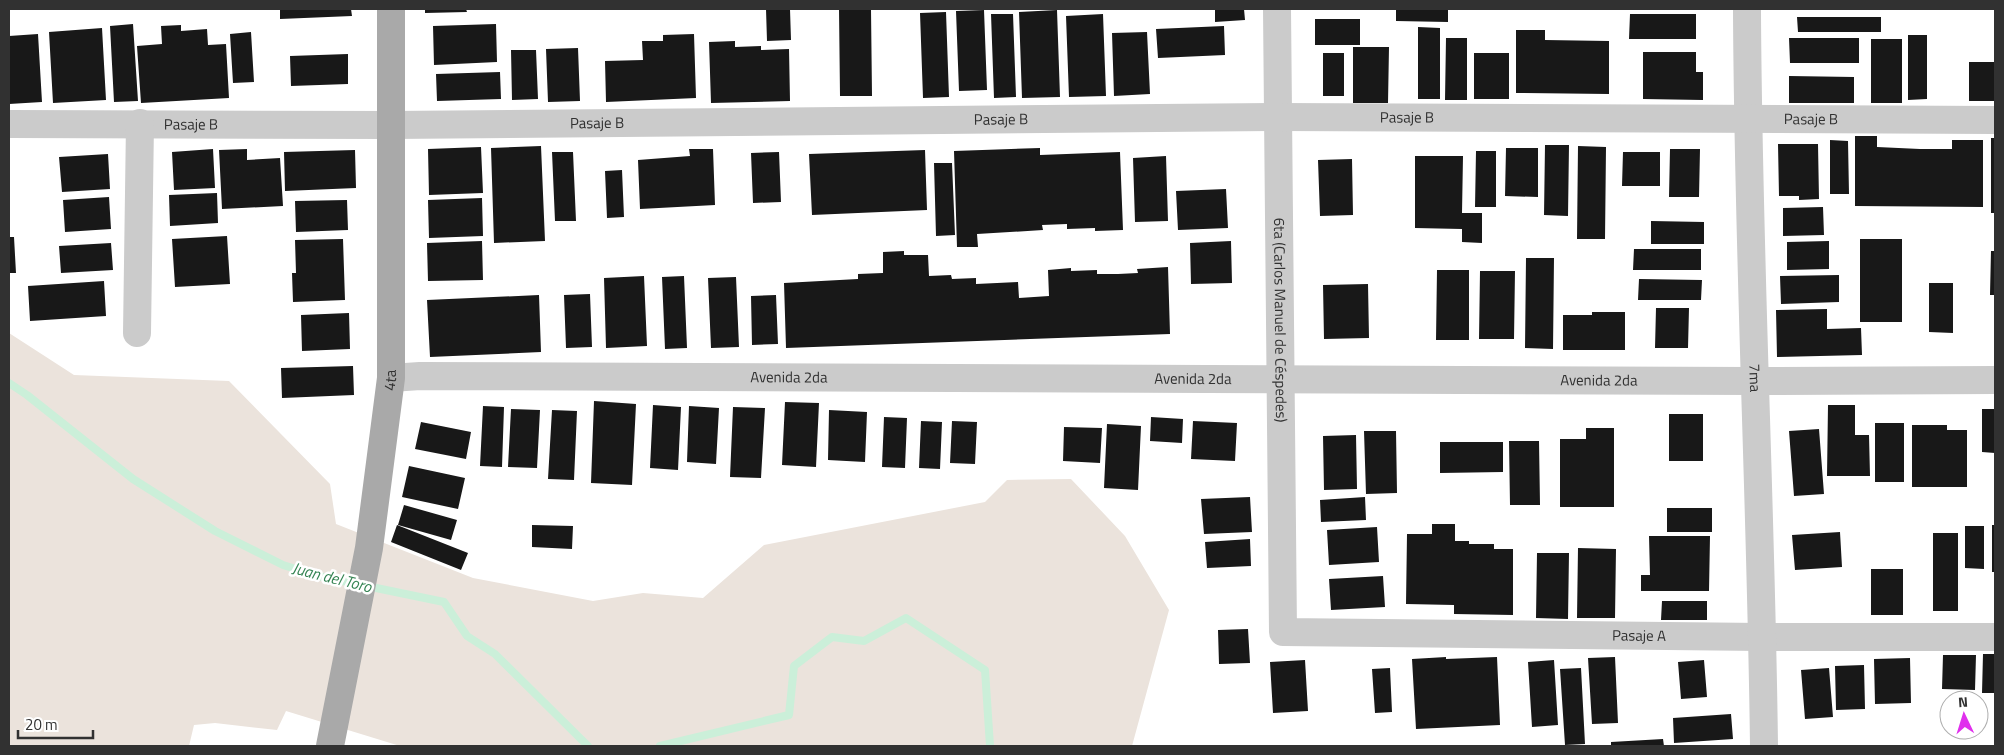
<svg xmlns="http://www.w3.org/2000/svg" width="2004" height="755" viewBox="0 0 2004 755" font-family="'Titillium Web',sans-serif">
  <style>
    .green { fill: #ebe3dc }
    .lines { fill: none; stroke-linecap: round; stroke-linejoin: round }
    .stream { stroke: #cbefd9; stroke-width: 8 }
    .building { fill: #181818 }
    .minor { stroke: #cbcbcb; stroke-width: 28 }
    .major { stroke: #a9a9a9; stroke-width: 28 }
    .labels { text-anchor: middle; stroke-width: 5; stroke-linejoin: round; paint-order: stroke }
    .street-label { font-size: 15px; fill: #313131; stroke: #fff }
    .water-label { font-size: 16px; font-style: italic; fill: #358453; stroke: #fff }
  </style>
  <rect width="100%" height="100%" fill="#fff"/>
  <path class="green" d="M9,333l65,42 155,6 101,103 6,40 137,54 120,23 50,-8 60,5 61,-53 221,-43 22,-22 64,-1 54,57 44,74 -37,136h-732l-114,-35 -9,19 -62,-7 -21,2 -5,21h-180z"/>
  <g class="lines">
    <path class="stream" d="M9,383l18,12 106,84 82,52 68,34 35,11 126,26 23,34 28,18 93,92
      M660,746l129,-31 5,-49 38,-29 32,4 42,-23 79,52 5,76"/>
  </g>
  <path class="building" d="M280,9h71l1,7 -72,3z
    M425,9h41l1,3 -42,1z
    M766,9h24l1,31 -24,1z
    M839,9h32l1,87h-32z
    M1215,9h29l1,11 -30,2z
    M1396,9h52v13l-52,-1z
    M984,10l3,80 -28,1 -3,-80z
    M1057,10l3,87 -38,1 -3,-86z
    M946,12l3,85 -26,1 -3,-85z
    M991,14h22l3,83 -22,1z
    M1103,14l3,82 -37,1 -3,-81z
    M1630,14h66v25h-67z
    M1797,17h84v15h-83z
    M1315,19h45v26h-45z
    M133,24l5,77 -24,1 -4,-76z
    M496,24l1,38 -63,3 -1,-39z
    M181,25v6l26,-2 1,16 18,-1 3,54 -88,5 -4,-57 25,-2 -1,-18z
    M1224,26l1,29 -67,3 -2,-29z
    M1418,27l22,1v71h-22z
    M102,28l4,72 -53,3 -4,-71z
    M1516,30h29v10l64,1v53l-93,-1z
    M251,32l3,50 -21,1 -3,-49z
    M1147,32l3,62 -36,2 -2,-63z
    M38,34l4,68 -33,2v-68z
    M694,34l2,64 -90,4 -1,-41 38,-1 -1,-19h21v-6z
    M1908,35h19v64l-19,1z
    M1446,38h21v62h-22z
    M1789,38h70v25h-69z
    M1871,39h31v64h-31z
    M735,41v6l26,-1v4l28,-1 1,52 -79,2 -2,-61z
    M1353,47h36l-1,56h-35z
    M578,48l2,53 -32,1 -2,-53z
    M511,50h25l2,49 -26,1z
    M1643,52h53v20h7v28l-60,-1z
    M1323,53h21v43h-21z
    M1474,53h35v46h-35z
    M348,54v30l-57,2 -1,-30z
    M1969,62h26v39h-26z
    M500,72l1,27 -64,2 -1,-27z
    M1789,76l65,1v26h-65z
    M1855,136h22v11l43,2h32v-9h31v67l-128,-1z
    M1991,138h4v75h-4z
    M1830,140l18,1 1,53h-19z
    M1778,144h40l1,55 -20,1v-4h-20z
    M1545,145h24l-1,71 -24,-1z
    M541,146l4,95 -51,2 -3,-95z
    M1578,146l28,1 -1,92h-28z
    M481,147l2,46 -54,2 -1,-46z
    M1040,148v7l80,-3 3,78 -28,1v-3l-28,1v-5l-25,1 1,5 -66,4 1,13h-21l-3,-96z
    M1506,148h32v49l-33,-1z
    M213,149l2,39 -41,2 -2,-38z
    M247,149v11l33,-2 3,48 -61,3 -3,-59z
    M689,149h24l2,56 -75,4 -2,-49 52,-4z
    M1670,149h30l-1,48h-30z
    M355,150l1,38 -71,3 -1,-39z
    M925,150l2,60 -115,5 -3,-61z
    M1476,151h20v56h-21z
    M552,152h21l3,69h-21z
    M779,152l2,50 -28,1 -2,-50z
    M1623,152h37v34h-38z
    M108,154l2,35 -48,3 -3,-35z
    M1166,156l2,65 -33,1 -2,-64z
    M1415,156h48l-1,57h20v30l-20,-1v-13l-47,-1z
    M1352,159l1,56 -33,1 -2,-56z
    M934,163h18l3,72 -19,1z
    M622,170l2,47 -17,1 -2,-47z
    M1226,189l2,39 -50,2 -2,-39z
    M217,193l1,30 -48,3 -1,-31z
    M109,197l2,32 -46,3 -2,-32z
    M482,198l1,38 -54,2 -1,-38z
    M347,200l1,30 -52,2 -1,-31z
    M1823,207l1,28 -41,1v-28z
    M1651,221l53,1v22h-53z
    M227,236l3,48 -55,3 -3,-48z
    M9,237h5l2,36h-7z
    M343,239l2,61 -52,2 -1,-29h4l-1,-33z
    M1860,239h42v83h-42z
    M482,241l1,39 -55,1 -1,-38z
    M1231,241l1,42 -41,1 -1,-41z
    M1829,241v28l-42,1v-28z
    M111,243l2,27 -52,3 -2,-27z
    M1634,249h67v21h-68z
    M904,251v4h24l1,21 22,-1 1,4 24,-1v6l42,-2 1,16 30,-2 -1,-26 23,-2v3l26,-1v4h21l20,-1 -1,-4 31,-2 2,67 -384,14 -2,-65 74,-4v-5l25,-1v-21z
    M1991,251h4v44h-5z
    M1526,258h28l-1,91 -28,-1z
    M1437,270h32v70h-33z
    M1480,271h35l-1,68h-35z
    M1839,275v27l-58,2 -1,-28z
    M644,276l3,70 -41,2 -2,-70z
    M684,276l3,72 -22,1 -3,-72z
    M736,277l3,70 -28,1 -3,-70z
    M1639,279l63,1 -1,20h-63z
    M104,281l2,35 -76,5 -2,-35z
    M1929,283h24v50l-24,-1z
    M1368,284l1,54 -45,1 -1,-54z
    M590,294l2,53 -26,1 -2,-53z
    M539,295l2,57 -111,5 -3,-57z
    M776,295l2,49 -26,1 -1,-49z
    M1656,308h33l-1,40h-33z
    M1827,309v20l34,-1 1,27 -85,2 -1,-47z
    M1592,312h33v38h-62v-35h29z
    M349,313l1,36 -48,2 -1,-36z
    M353,366l1,29 -72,3 -1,-30z
    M594,401l42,3 -4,81 -41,-2z
    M785,402l34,1 -3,64 -34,-2z
    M653,405l28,2 -3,63 -28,-2z
    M1828,405h27v30h14l1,41h-43z
    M483,406l21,1 -2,60 -22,-1z
    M689,406l30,2 -3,56 -29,-2z
    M733,407l32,1 -4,70 -31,-1z
    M511,409l29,1 -3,58 -29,-1z
    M1982,409h13v44l-13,-1z
    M552,410l25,1 -3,69 -26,-1z
    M829,410l38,2 -2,50 -37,-2z
    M1669,414h34v47h-34z
    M884,417l23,1 -2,50 -23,-1z
    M1151,417l32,2 -1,24 -32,-2z
    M921,421l21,1 -2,47 -21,-1z
    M952,421l25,1 -2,42 -25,-1z
    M1193,421l44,2 -2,38 -44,-2z
    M421,422l50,10 -5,27 -51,-10z
    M1875,423h29v59h-29z
    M1107,424l34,2 -3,64 -34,-2z
    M1912,425h35v5h20v57h-55z
    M1064,427l38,1 -2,35 -37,-2z
    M1586,428h28v79h-54v-68h26z
    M1819,429l5,65 -30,2 -5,-65z
    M1364,431h32l1,62 -31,1z
    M1356,435l1,54 -33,1 -1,-54z
    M1509,441h30l1,64h-30z
    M1440,442h63v30l-63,1z
    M409,466l56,12 -7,31 -56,-12z
    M1250,497l2,35 -48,2 -3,-35z
    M1365,497l1,23 -45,2 -1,-22z
    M404,505l53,15 -6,20 -53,-15z
    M1667,508h45v24h-45z
    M1432,524h23v17h14v3h25v5h19v66l-59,-1v-9l-48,-1 1,-70h25z
    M397,525l71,28 -7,17 -70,-28z
    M532,525l41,1 -1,23 -40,-2z
    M1992,525h3v47h-3z
    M1965,526h19v43l-19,-1z
    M1377,527l2,35 -50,3 -2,-35z
    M1840,532l2,35 -47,3 -3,-35z
    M1933,533h25v78h-25z
    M1649,536h61l-1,55h-68v-16h9z
    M1250,539l1,27 -44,2 -2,-26z
    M1578,548l38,1 -1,69h-38z
    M1537,553h32l-1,66 -32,-1z
    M1871,569h32v46h-32z
    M1383,576l2,31 -54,3 -2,-31z
    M1662,601h45v19h-46z
    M1248,629l2,34 -31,1 -1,-34z
    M1983,654h12v39h-13z
    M1943,655h33l-1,35 -33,-1z
    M1446,657v2l51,-2 3,68 -84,4 -4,-70z
    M1615,657l3,66 -26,1 -4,-66z
    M1910,658l1,45 -36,1 -1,-45z
    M1305,660l3,51 -35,2 -3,-51z
    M1554,660l4,65 -26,2 -4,-65z
    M1704,660l3,37 -26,2 -3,-37z
    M1864,665l1,44 -29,1 -1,-44z
    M1390,668l2,44 -17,1 -3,-44z
    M1581,668l4,76 -20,1 -5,-76z
    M1829,668l4,49 -28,2 -4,-49z
    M1731,714l2,25 -59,4 -1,-25z
    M1663,739l1,7h-53v-4z"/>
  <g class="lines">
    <g class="minor">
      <path id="s1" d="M1277,9l6,623 479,5h233"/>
      <path id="s2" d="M1747,9c1,246 14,491 17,737"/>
      <path id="s3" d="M9,124l383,1 886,-8 717,3"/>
      <path d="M137,333l3,-210"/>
      <path id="s4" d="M391,378l29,-2 1335,5 240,-1"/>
    </g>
    <path class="major" id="s5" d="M330,746l39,-198 22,-170v-369"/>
  </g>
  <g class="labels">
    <g class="street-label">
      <text dy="5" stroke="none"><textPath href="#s3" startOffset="1398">Pasaje B</textPath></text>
      <text dy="5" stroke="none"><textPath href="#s3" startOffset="992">Pasaje B</textPath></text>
      <text dy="5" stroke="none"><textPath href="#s3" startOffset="1802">Pasaje B</textPath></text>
      <text dy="5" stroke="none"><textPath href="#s3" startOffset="588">Pasaje B</textPath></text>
      <text dy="5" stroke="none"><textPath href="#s3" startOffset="182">Pasaje B</textPath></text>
      <text dy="5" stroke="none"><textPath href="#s1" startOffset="311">6ta (Carlos Manuel de Céspedes)</textPath></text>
      <text dy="5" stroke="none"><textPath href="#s4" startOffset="398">Avenida 2da</textPath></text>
      <text dy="5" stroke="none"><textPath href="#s4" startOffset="802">Avenida 2da</textPath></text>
      <text dy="5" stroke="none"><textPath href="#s2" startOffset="369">7ma</textPath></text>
      <text dy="5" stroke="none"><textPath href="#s5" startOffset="371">4ta</textPath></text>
      <text dy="5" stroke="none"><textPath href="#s4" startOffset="1208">Avenida 2da</textPath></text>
      <text dy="5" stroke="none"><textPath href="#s1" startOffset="979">Pasaje A</textPath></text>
    </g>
    <g class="water-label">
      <text transform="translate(332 577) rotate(14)" y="6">Juan del Toro</text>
    </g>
  </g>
  <rect width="2004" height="755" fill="none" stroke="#313131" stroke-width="20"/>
  <g transform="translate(1964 715) rotate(356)"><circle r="24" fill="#ffffff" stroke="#adadad"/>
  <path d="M0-4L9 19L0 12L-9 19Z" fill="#e02fed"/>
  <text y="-8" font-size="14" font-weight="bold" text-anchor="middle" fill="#313131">N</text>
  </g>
  <path d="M18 730v8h75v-8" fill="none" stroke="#313131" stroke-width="2.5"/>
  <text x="25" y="730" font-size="15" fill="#313131" stroke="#ffffff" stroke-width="4" paint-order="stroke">20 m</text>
</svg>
